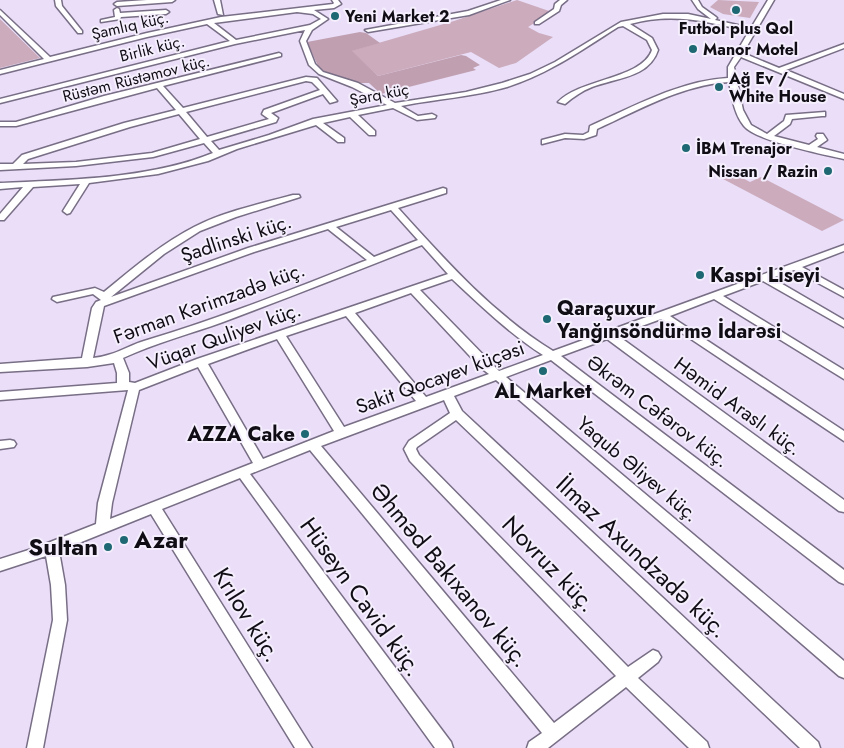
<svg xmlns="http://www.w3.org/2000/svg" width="844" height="748" viewBox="0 0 844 748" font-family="Jost,sans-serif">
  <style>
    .green { fill: #cbabbc }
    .forest { fill: #c09fb1 }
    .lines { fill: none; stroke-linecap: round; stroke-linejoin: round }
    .minor-casing { stroke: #786e85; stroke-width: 3 }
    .minor { fill: #fff; fill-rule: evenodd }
    .poi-dot { fill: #1d6872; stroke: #f5eefd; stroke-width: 2 }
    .labels { text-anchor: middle; stroke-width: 4; stroke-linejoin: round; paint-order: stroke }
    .far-poi-label { font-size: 16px; font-weight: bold; fill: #100d15; stroke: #f5eefd; text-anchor: start }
    .far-street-label { font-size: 16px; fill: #100d15; stroke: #f5eefd }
    .street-label { font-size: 20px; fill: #100d15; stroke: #f5eefd }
    .poi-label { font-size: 20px; font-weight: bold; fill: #100d15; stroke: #f5eefd; text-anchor: start }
    .near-poi-label { font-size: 24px; font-weight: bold; fill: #100d15; stroke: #f5eefd; text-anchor: start }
    .near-street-label { font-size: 24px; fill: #100d15; stroke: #f5eefd }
  </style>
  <rect width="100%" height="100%" fill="#eadef8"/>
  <path class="green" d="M517,0l35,12 -24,15 11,6 14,4 -37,26 -17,5 -28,-16 -93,24 -27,-25 103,-30z
    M718,0l41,2 -9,16 -27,-4 -13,-7z
    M0,19l40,39 -40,10z
    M718,165l32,17 11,-5 83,43 -22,11 -116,-61z"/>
  <path class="forest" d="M360,32l6,1 14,10 -28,8 26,25 83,-21 5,1 14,9 -7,3 3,2 -95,24 -12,-11h-13l-29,-9 -8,-6 -12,-26z"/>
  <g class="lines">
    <g class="minor-casing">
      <path id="minor" d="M55,0h6l1,6 20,25v2h-4l-22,-27z
        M147,0h28l-3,2 -55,4 -3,-2 3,-2z
        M214,0h6l3,15 -5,-1z
        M332,0h6l3,4 -7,4 -20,2 14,9 -16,11 -6,11 9,23 8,8 35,11 37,20 71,-11 36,-9 28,-9 25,-12 66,-40 42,-8h25l23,5 -13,-10 -6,-9h6l4,7 14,10 1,1 -2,2 36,8 17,-28h6l-31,53 36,15 65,-24v4l-58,22 58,24v5l-103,-42 -7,10 9,43 8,15 16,9 17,-13 2,-6 39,-3v4h-3l-30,3 -2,5 -16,12 35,9 9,-6 -2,-3 1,-2h6l4,6 -10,7 27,7v5c-21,-5 -88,-18 -100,-33 -10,-12 -12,-29 -15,-44 -48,3 -90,28 -132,47l-1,6 -12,4 -19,-1 -23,6v-4l23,-6 18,1 6,-3 1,-6c45,-20 89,-45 138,-48v-11l21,-36c-43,-9 -75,-19 -119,-7l22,14 6,12c-9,28 -43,28 -66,37 -10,4 -19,10 -27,17l-7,-2c24,-24 84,-23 94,-52l-5,-10 -24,-14 -5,1c-36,23 -70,47 -111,60 -35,10 -71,12 -106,19l17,10 14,-2 4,2 -1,2 -18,2 -24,-12 -35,7 17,16v4h-6l-19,-18 -27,6 21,15v4h-6l-22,-17 -79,24 -29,12 -50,13 -69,9 -19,30 -3,1 -4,-3 17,-27 -47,3 -29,33h-4v-6l23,-27 -23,2v-6c67,-3 150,-4 213,-30l-9,-10 -51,14 -77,9 -76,4v-6h13l9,-9 102,-32 52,-13 -19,-22 -141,38h-16v-4h16l88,-26 175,-43 2,1v2l-118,30 20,22 123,-31 11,1 20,23 -7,2 -7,-9 -52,19 7,5 -2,4 -65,19 8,9 50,-15 44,-16 74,-14 -35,-18 -33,-13 -10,-9 -9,-24 5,-11 -70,14 -235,59v-4l230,-58 -23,-17 -60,13 -147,37v-4l44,-11 -44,-44v-5l50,47 97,-24 74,-16 112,-13 1,-1zM297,12l16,2 8,5 -11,6 -74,15 -22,-17zM306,81l6,1 8,8 -56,20 -2,4 7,5 -62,18 -21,-25zM179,114l21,25 -48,14 -76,9 -53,2 5,-5 102,-32z
        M501,0h9l-41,15 -101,17 -3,-2 103,-19z
        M560,0h7l-6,5 -2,6 -20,13h-4v-2l19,-13 1,-5z
        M117,8l2,1 1,4 46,-3 3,2 -3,2 -45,3 -1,2 -19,3v-2l14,-3 -1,-7z
        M443,188l3,1v4l-48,15c47,52 95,106 155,143l291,-106v6l-42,16 42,23v7l-50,-27 -22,8 72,42v7l-81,-46 -40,15 121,74v9l-130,-80 -44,17 174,115v10l-183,-122 -44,16 227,165v12l-5,-1 -232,-172 -46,17 283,214v14l-5,-2 -288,-222 -45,17 338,284v17l-5,-2 -343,-296 -42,16 8,15 356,331 2,6h-20l-344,-328 -39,27 -1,2 3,6 209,212 25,-17 5,2 3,5 -3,5 -20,16 69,64 2,6h-20l-63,-61 -78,61h-21l2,-6 13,-9 -232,-283 -60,24 201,268 2,6h-18l-195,-270 -78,31 150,239h-17l-144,-234 -92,37 6,34 2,35 -24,128h-16l26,-128 -2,-35 -5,-29 -46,15v-12l35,-11 61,-24 2,-21 30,-113 -128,10v-8l117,-9v-10l-3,-10 -27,4 -87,5v-8l82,-6 10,-50 4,-6 5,-2 -8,-6 -36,8 -5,-3 1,-2 42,-9 9,4c28,-23 57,-48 90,-65 31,-16 66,-23 99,-32h6l1,2 -64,20 -36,14 -36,23 -53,43 137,-49zM391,210l27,30 -44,17 -38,-30zM328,229l39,31c-74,29 -148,59 -223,81 -19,6 -30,15 -51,17l11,-52 150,-54zM422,245l26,29 -251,85 -62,24 -6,-1v-9l-6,-15c32,-15 67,-24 100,-36 67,-25 133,-51 199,-77zM452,279c29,27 58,55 91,76l-44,16 -79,-81zM411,293l70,75 8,6 -63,23 -71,-84zM346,316l70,85 -72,26 -58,-91zM277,339l57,92 -71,28 -55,-95zM198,367l55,96 -143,56 2,-16 27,-113zM444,400l6,13 -41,28 -5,8 6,12 206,215 -62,47 -233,-277z
        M10,440l4,1 2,3 -2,3 -14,2v-8z"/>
    </g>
    <use href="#minor" class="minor"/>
  </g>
  <g class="poi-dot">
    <circle cx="736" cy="10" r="5"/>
    <circle cx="335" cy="16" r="5"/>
    <circle cx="693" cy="49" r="5"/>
    <circle cx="719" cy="87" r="5"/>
    <circle cx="686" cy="148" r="5"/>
    <circle cx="828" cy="171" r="5"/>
    <circle cx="700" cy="275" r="5"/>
    <circle cx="547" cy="319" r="5"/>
    <circle cx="543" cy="371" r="5"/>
    <circle cx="305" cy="434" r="5"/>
    <circle cx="124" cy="540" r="5"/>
    <circle cx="108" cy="547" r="5"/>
  </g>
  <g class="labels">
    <g class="far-poi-label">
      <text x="345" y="22">Yeni Market 2</text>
      <text x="736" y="34" text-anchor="middle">Futbol plus Qol</text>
      <text x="703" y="55">Manor Motel</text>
      <text x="729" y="84">Ağ Ev /<tspan x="729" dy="18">White House</tspan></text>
      <text x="696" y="154">İBM Trenajor</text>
      <text x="818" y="177" text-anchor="end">Nissan / Razin</text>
    </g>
    <g class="far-street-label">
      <text transform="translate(130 25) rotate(-13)" y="6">Şamlıq küç.</text>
      <text transform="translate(152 48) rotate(-14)" y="6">Birlik küç.</text>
      <text transform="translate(136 78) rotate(-14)" y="6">Rüstəm Rüstəmov küç.</text>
      <text transform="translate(379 94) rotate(-11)" y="6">Şərq küç</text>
    </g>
    <g class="street-label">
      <text transform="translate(236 238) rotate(-18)" y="7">Şadlinski küç.</text>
      <text transform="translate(209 303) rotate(-20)" y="7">Fərman Kərimzadə küç.</text>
      <text transform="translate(224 336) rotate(-20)" y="7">Vüqar Quliyev küç.</text>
      <text transform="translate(440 377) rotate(-20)" y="7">Sakit Qocayev küçəsi</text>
      <text transform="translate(738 406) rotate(36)" y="7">Həmid Araslı küç.</text>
      <text transform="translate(658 411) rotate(37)" y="7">Əkrəm Cəfərov küç.</text>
      <text transform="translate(638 469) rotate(40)" y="7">Yaqub Əliyev küç.</text>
    </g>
    <g class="poi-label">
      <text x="710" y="282">Kaspi Liseyi</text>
      <text x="557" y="315">Qaraçuxur<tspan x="557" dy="23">Yanğınsöndürmə İdarəsi</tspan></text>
      <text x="543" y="398" text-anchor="middle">AL Market</text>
      <text x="295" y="441" text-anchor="end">AZZA Cake</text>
    </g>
    <g class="near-poi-label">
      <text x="134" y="548">Azar</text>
      <text x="98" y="555" text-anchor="end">Sultan</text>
    </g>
    <g class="near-street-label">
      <text transform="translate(642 557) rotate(43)" y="8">İlmaz Axundzadə küç.</text>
      <text transform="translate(549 564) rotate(46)" y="8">Novruz küç.</text>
      <text transform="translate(450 575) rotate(50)" y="8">Əhməd Bakıxanov küç.</text>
      <text transform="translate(361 597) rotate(54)" y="8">Hüseyn Cavid küç.</text>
      <text transform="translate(247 615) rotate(58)" y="8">Krılov küç.</text>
    </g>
  </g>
</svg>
